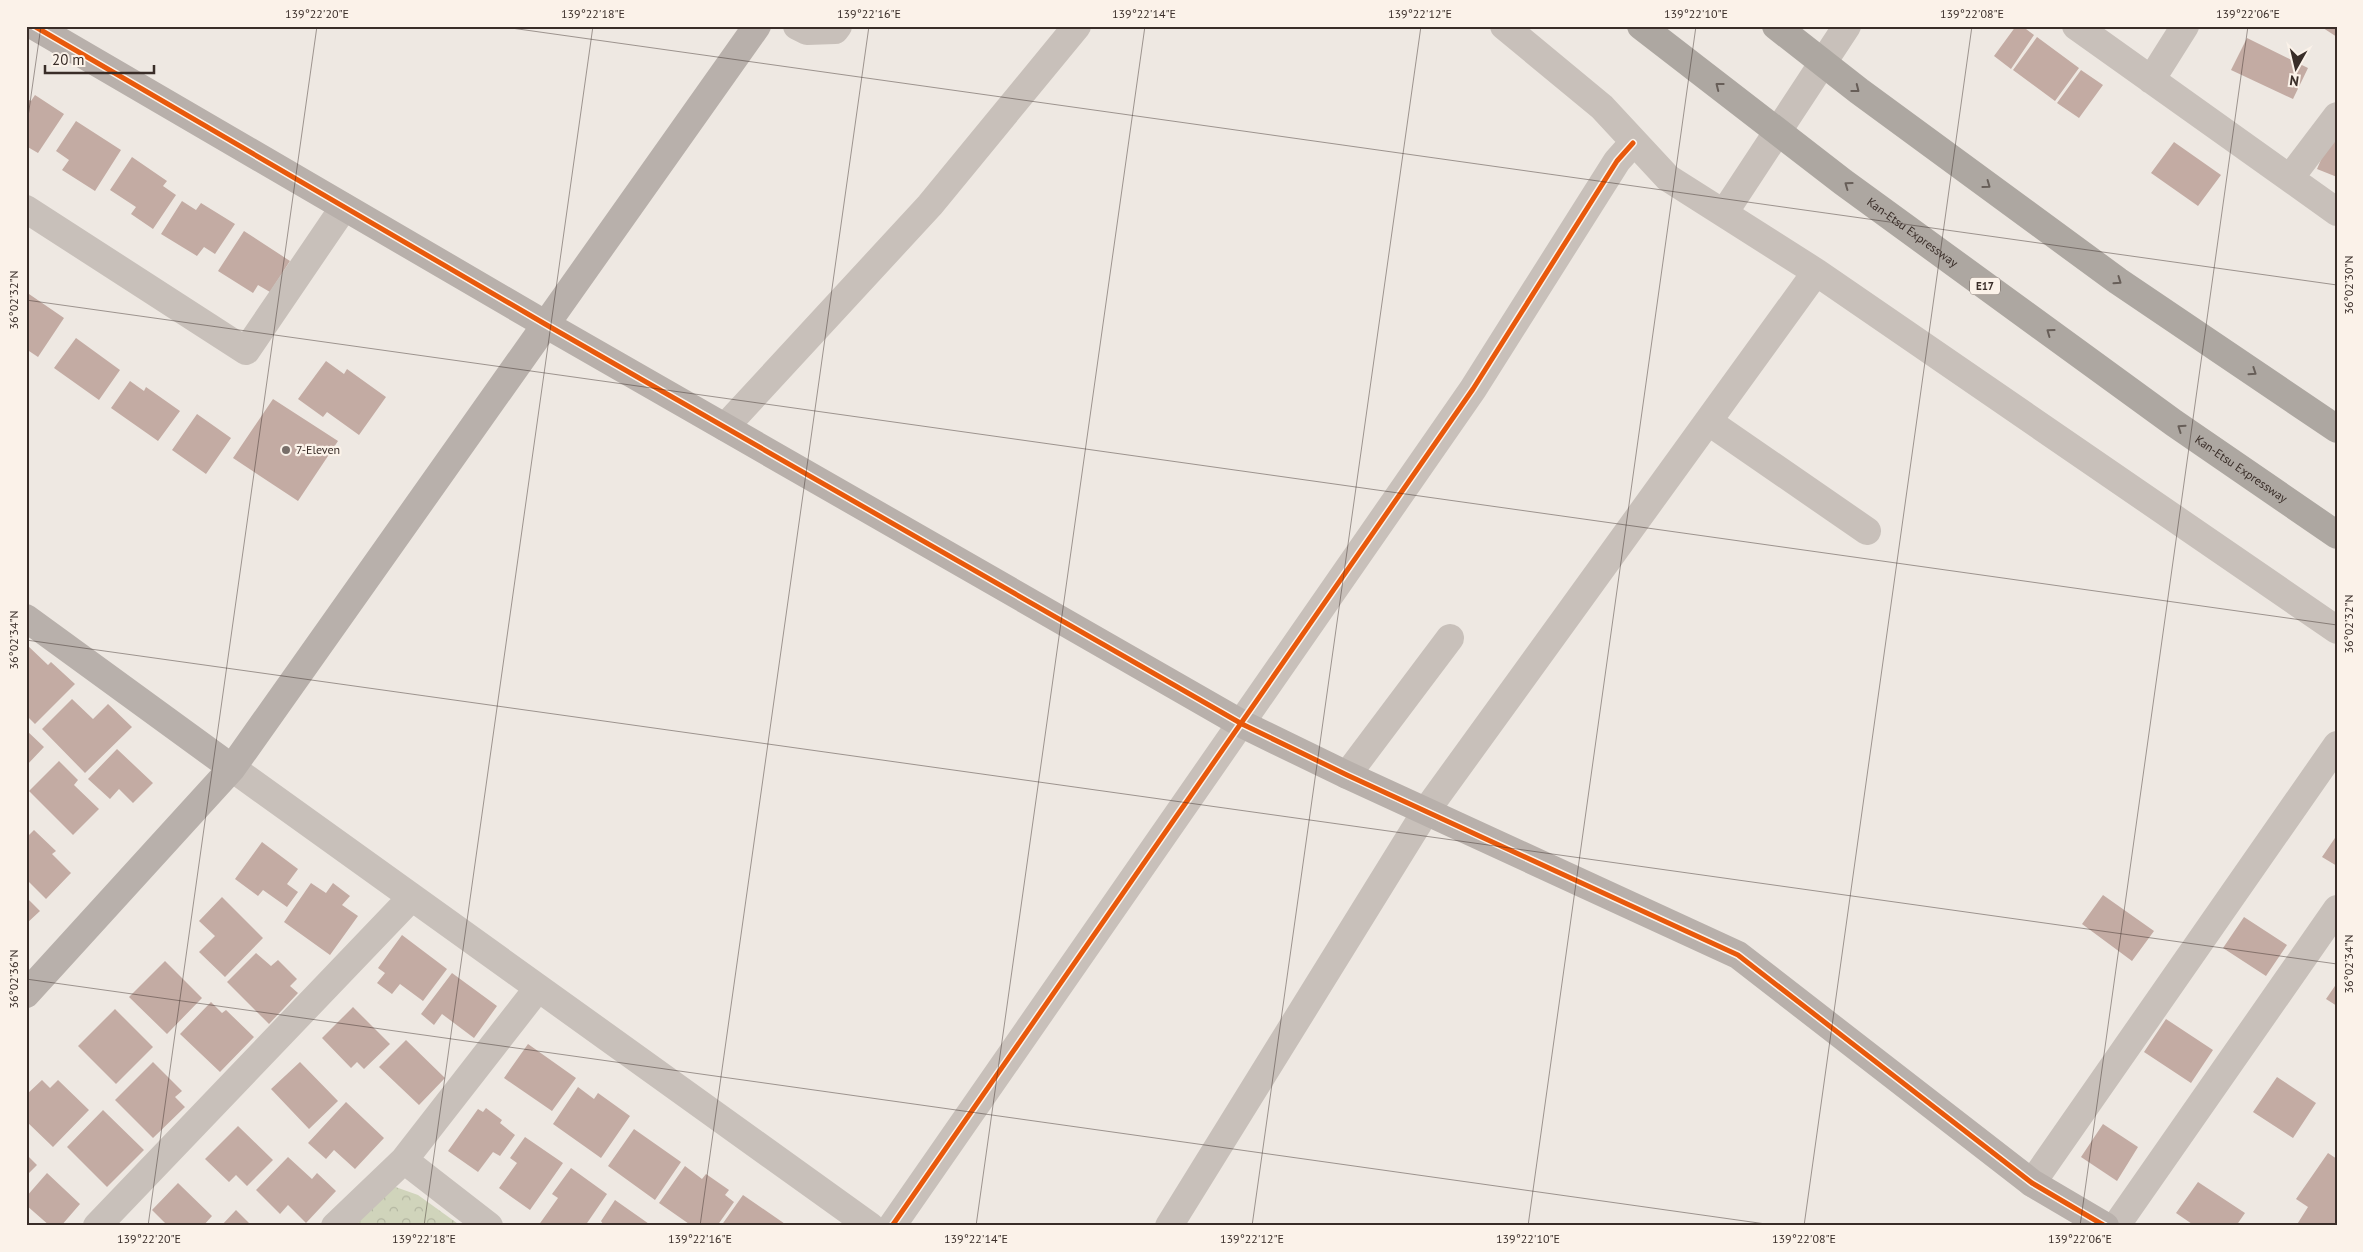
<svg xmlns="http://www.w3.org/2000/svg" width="2363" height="1252" viewBox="0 0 2363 1252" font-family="'PT Sans',sans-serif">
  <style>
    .park { fill: url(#park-crowns) }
    .building { fill: #c3aba3 }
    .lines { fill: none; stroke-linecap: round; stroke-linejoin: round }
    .street { stroke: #c8c0ba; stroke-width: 28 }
    .secondary { stroke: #b8b0ab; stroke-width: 28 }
    .highway { stroke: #ada7a1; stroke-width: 28 }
    .cycleway-casing { stroke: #fbf2e9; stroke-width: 8 }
    .cycleway { stroke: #e8590c; stroke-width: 5 }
    .oneway { stroke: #675e58 }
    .ticks { fill: none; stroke: #392d28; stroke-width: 1; stroke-opacity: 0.45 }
    .poi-dot { fill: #786e69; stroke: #fbf2e9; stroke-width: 2 }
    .labels { text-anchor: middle; stroke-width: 4.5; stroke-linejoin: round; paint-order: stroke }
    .shield { fill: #fbf2e9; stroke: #736862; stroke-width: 1 }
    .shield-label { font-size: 11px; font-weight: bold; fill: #392d28 }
    .street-label { font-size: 12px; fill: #392d28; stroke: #fbf2e9 }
    .poi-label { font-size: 12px; fill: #392d28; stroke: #fbf2e9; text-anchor: start }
    .neatline { fill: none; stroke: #392d28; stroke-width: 2 }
    .ticks-label { font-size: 12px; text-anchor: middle; fill: #392d28 }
  </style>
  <defs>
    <pattern id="park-crowns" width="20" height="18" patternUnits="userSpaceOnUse" patternTransform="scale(1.25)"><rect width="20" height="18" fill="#d0d4bb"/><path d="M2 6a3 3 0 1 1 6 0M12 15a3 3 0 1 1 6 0" fill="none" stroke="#b3b6a1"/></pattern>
  </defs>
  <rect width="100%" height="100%" fill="#eee8e2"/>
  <path class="park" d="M387,1184l31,11 43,31h-116z"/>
  <path class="building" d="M2016,26h6l12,9 -23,34 -17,-13z
    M2320,26h17v11z
    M2037,37l42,31 -24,33 -42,-31z
    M2247,38l61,30 -15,31 -62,-29z
    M2081,70l22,15 -24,33 -22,-15z
    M35,95l29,19 -26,39 -12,-7v-48l5,3z
    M76,121l45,29 -26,41 -33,-21 7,-10 -13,-9z
    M2333,132l4,1v44l-20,-8z
    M2174,142l47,33 -23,31 -47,-33z
    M132,157l35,24 -4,5 13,9 -23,34 -22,-15 5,-7 -26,-17z
    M182,201l14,9 5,-7 34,21 -20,30 -11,-7 -7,9 -36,-22z
    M244,231l46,30 -20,31 -12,-7 -5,8 -35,-22z
    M29,294l35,24 -26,39 -12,-8v-51z
    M76,338l44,32 -21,30 -45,-32z
    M326,361l18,13 3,-5 39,28 -27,38 -32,-23 -4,5 -25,-18z
    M130,381l14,10 2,-4 34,24 -22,30 -47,-33z
    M273,399l65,42 -40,60 -65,-43z
    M197,414l34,24 -25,36 -34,-24z
    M26,644l22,21 3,-3 24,22 -40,40 -9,-9z
    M72,699l21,20 15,-15 24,23 -47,46 -43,-44z
    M26,730l18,17 -18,19z
    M117,749l36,34 -20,20 -14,-14 -9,10 -22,-20z
    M59,761l19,19 -4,5 25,24 -26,26 -44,-44z
    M34,830l22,21 -4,3 19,19 -25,26 -20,-20v-41z
    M2337,835v31l-15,-9z
    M262,842l36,27 -11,15 11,8 -11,15 -24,-17 -5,6 -23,-17z
    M311,883l15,10 7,-10 17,13 -8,9 16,11 -28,39 -46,-33z
    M2103,895l51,36 -22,30 -50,-37z
    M26,897l14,14 -14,13z
    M222,897l41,41 -38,39 -26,-25 16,-16 -16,-15z
    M2244,917l43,28 -21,31 -43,-28z
    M402,935l45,34 -24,32 -23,-17 -8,10 -15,-11 8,-10 -7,-5z
    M256,953l15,13 7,-6 19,19 -7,7 8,7 -29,31 -42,-42z
    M165,961l37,37 -35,36 -38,-37z
    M452,973l45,33 -23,32 -32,-24 -8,11 -13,-11z
    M2337,983v23l-11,-7z
    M211,1002l11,11 4,-3 28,27 -34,35 -40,-38z
    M353,1007l37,37 -26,25 -7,-7 -6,6 -29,-30z
    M115,1009l38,38 -37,37 -38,-38z
    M2166,1019l47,31 -22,33 -47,-31z
    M406,1040l39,38 -26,27 -40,-38z
    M528,1044l48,34 -24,33 -48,-33z
    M153,1062l29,29 -7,6 10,10 -32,31 -38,-38z
    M300,1062l38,39 -29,28 -38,-40z
    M2277,1077l39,26 -23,35 -40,-26z
    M42,1080l8,8 8,-8 31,30 -36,37 -27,-26v-26z
    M578,1087l16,12 4,-6 32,23 -29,42 -48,-34z
    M346,1102l38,36 -29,31 -21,-19 -8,9 -18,-16z
    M486,1108l16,12 -2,3 15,12 -15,21 -7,-4 -15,20 -30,-21 30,-42 5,3z
    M103,1110l41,40 -37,37 -40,-40z
    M2103,1124l35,23 -21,34 -36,-24z
    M238,1126l35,34 -26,26 -11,-11 -7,7 -24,-23z
    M634,1129l47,33 -26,38 -47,-34z
    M525,1137l38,26 -33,47 -31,-22 18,-25 -7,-5z
    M2328,1153l9,6v67h-41l12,-19 -12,-8z
    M26,1154l11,11 -11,11z
    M288,1157l24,22 5,-6 19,18 -30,32 -18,-18 -8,9 -24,-24z
    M685,1166l17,13 4,-5 23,16 -4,5 9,7 -17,24h-25l-33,-23z
    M571,1168l36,26 -22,32h-47l20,-28 -6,-4z
    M47,1173l33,31 -19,22h-11l-24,-21v-8z
    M2198,1182l47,31 -9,13h-41l-19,-13z
    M178,1183l34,33 -9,10h-35l-16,-16z
    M743,1195l45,31h-67z
    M615,1200l37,26h-48l-3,-5z
    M236,1210l16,16h-31z"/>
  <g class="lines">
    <path class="street" d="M797,26l10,5 28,-1 3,-4
      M1504,26l98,81 66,71 148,94 521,358
      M2076,26l261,186
      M2151,80l34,-54
      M2290,178l47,-62
      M26,209l220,142 98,-144
      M1724,213l123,-187
      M1709,422l158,109
      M725,427l205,-222 147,-179
      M232,768l638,458
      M1347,775l103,-137
      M404,1160l85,66
      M2032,1183l305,-438
      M97,1226l314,-328
      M335,1226l69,-66 134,-172
      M892,1226l581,-837 144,-228 16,-18
      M1169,1226l257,-415 390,-539
      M2116,1226l221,-317"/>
    <path class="secondary" d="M34,26l511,298 697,400 105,51 391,180 294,228 73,43
      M26,618l206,150
      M26,994l206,-226 525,-742"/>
    <g class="highway">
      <path id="s1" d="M1641,26l202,156 331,241 163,112"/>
      <path d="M1776,26l83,65 259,190 219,148"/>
    </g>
    <g class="cycleway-casing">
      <path id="cycleway" d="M34,26l511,298 697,400 105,51 391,180 294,228 73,43
        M892,1226l581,-837 144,-228 16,-18"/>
    </g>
    <use href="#cycleway" class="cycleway"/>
  </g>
  <defs><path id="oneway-chevron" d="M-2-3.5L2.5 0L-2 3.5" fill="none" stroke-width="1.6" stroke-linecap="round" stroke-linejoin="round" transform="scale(1.25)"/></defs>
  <g class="oneway">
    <use href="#oneway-chevron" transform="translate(1719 86) rotate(-142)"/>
    <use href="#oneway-chevron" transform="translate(1856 89) rotate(38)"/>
    <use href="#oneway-chevron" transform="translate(1848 185) rotate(-144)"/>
    <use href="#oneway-chevron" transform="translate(1987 185) rotate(36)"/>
    <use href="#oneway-chevron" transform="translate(2118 281) rotate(35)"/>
    <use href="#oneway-chevron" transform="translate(2050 332) rotate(-144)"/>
    <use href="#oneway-chevron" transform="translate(2253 372) rotate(34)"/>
    <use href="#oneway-chevron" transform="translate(2181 428) rotate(-145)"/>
  </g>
  <path class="ticks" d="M497,26l1840,259M26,131l15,-105M26,300l2311,325M26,640l2311,324M26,979l1754,247M148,1226l169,-1200M424,1226l169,-1200M700,1226l169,-1200M976,1226l169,-1200M1252,1226l169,-1200M1528,1226l168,-1200M1804,1226l168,-1200M2080,1226l168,-1200"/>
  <circle class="poi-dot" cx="286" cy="450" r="5"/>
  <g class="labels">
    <rect class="shield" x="1970" y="277.5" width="30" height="17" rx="4"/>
    <g class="shield-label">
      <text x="1985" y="290">E17</text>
    </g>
    <g class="street-label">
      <text dy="4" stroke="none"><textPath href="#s1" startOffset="341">Kan-Etsu Expressway</textPath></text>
      <text dy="4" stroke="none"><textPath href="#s1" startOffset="746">Kan-Etsu Expressway</textPath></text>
    </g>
    <g class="poi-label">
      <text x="296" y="454">7-Eleven</text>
    </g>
  </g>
  <rect width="2363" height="1252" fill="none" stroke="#fbf2e9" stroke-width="55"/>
  <g transform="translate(2296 68) rotate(188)" stroke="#fbf2e9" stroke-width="4" paint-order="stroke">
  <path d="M0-4L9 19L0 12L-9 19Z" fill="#392d28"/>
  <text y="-8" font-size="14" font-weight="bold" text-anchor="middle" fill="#392d28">N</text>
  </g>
  <path d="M45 65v8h109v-8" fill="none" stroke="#392d28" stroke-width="2.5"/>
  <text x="52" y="65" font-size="15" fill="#392d28" stroke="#fbf2e9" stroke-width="4" paint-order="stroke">20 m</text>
  <rect x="28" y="28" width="2308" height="1196" class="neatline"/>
  <g class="ticks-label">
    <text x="317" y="18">139°22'20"E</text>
    <text x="593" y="18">139°22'18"E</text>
    <text x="869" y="18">139°22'16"E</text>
    <text x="1144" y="18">139°22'14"E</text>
    <text x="1420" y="18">139°22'12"E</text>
    <text x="1696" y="18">139°22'10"E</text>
    <text x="1972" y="18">139°22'08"E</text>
    <text x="2248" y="18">139°22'06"E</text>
    <text transform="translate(2349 285) rotate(-90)" y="4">36°02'30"N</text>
    <text transform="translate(14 300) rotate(-90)" y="4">36°02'32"N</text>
    <text transform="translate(2349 624) rotate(-90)" y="4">36°02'32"N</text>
    <text transform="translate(14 640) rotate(-90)" y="4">36°02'34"N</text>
    <text transform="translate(2349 964) rotate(-90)" y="4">36°02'34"N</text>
    <text transform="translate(14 979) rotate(-90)" y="4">36°02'36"N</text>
    <text x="149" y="1243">139°22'20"E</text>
    <text x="424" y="1243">139°22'18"E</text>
    <text x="700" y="1243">139°22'16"E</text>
    <text x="976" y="1243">139°22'14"E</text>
    <text x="1252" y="1243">139°22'12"E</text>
    <text x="1528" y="1243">139°22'10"E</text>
    <text x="1804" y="1243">139°22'08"E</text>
    <text x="2080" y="1243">139°22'06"E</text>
  </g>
</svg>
